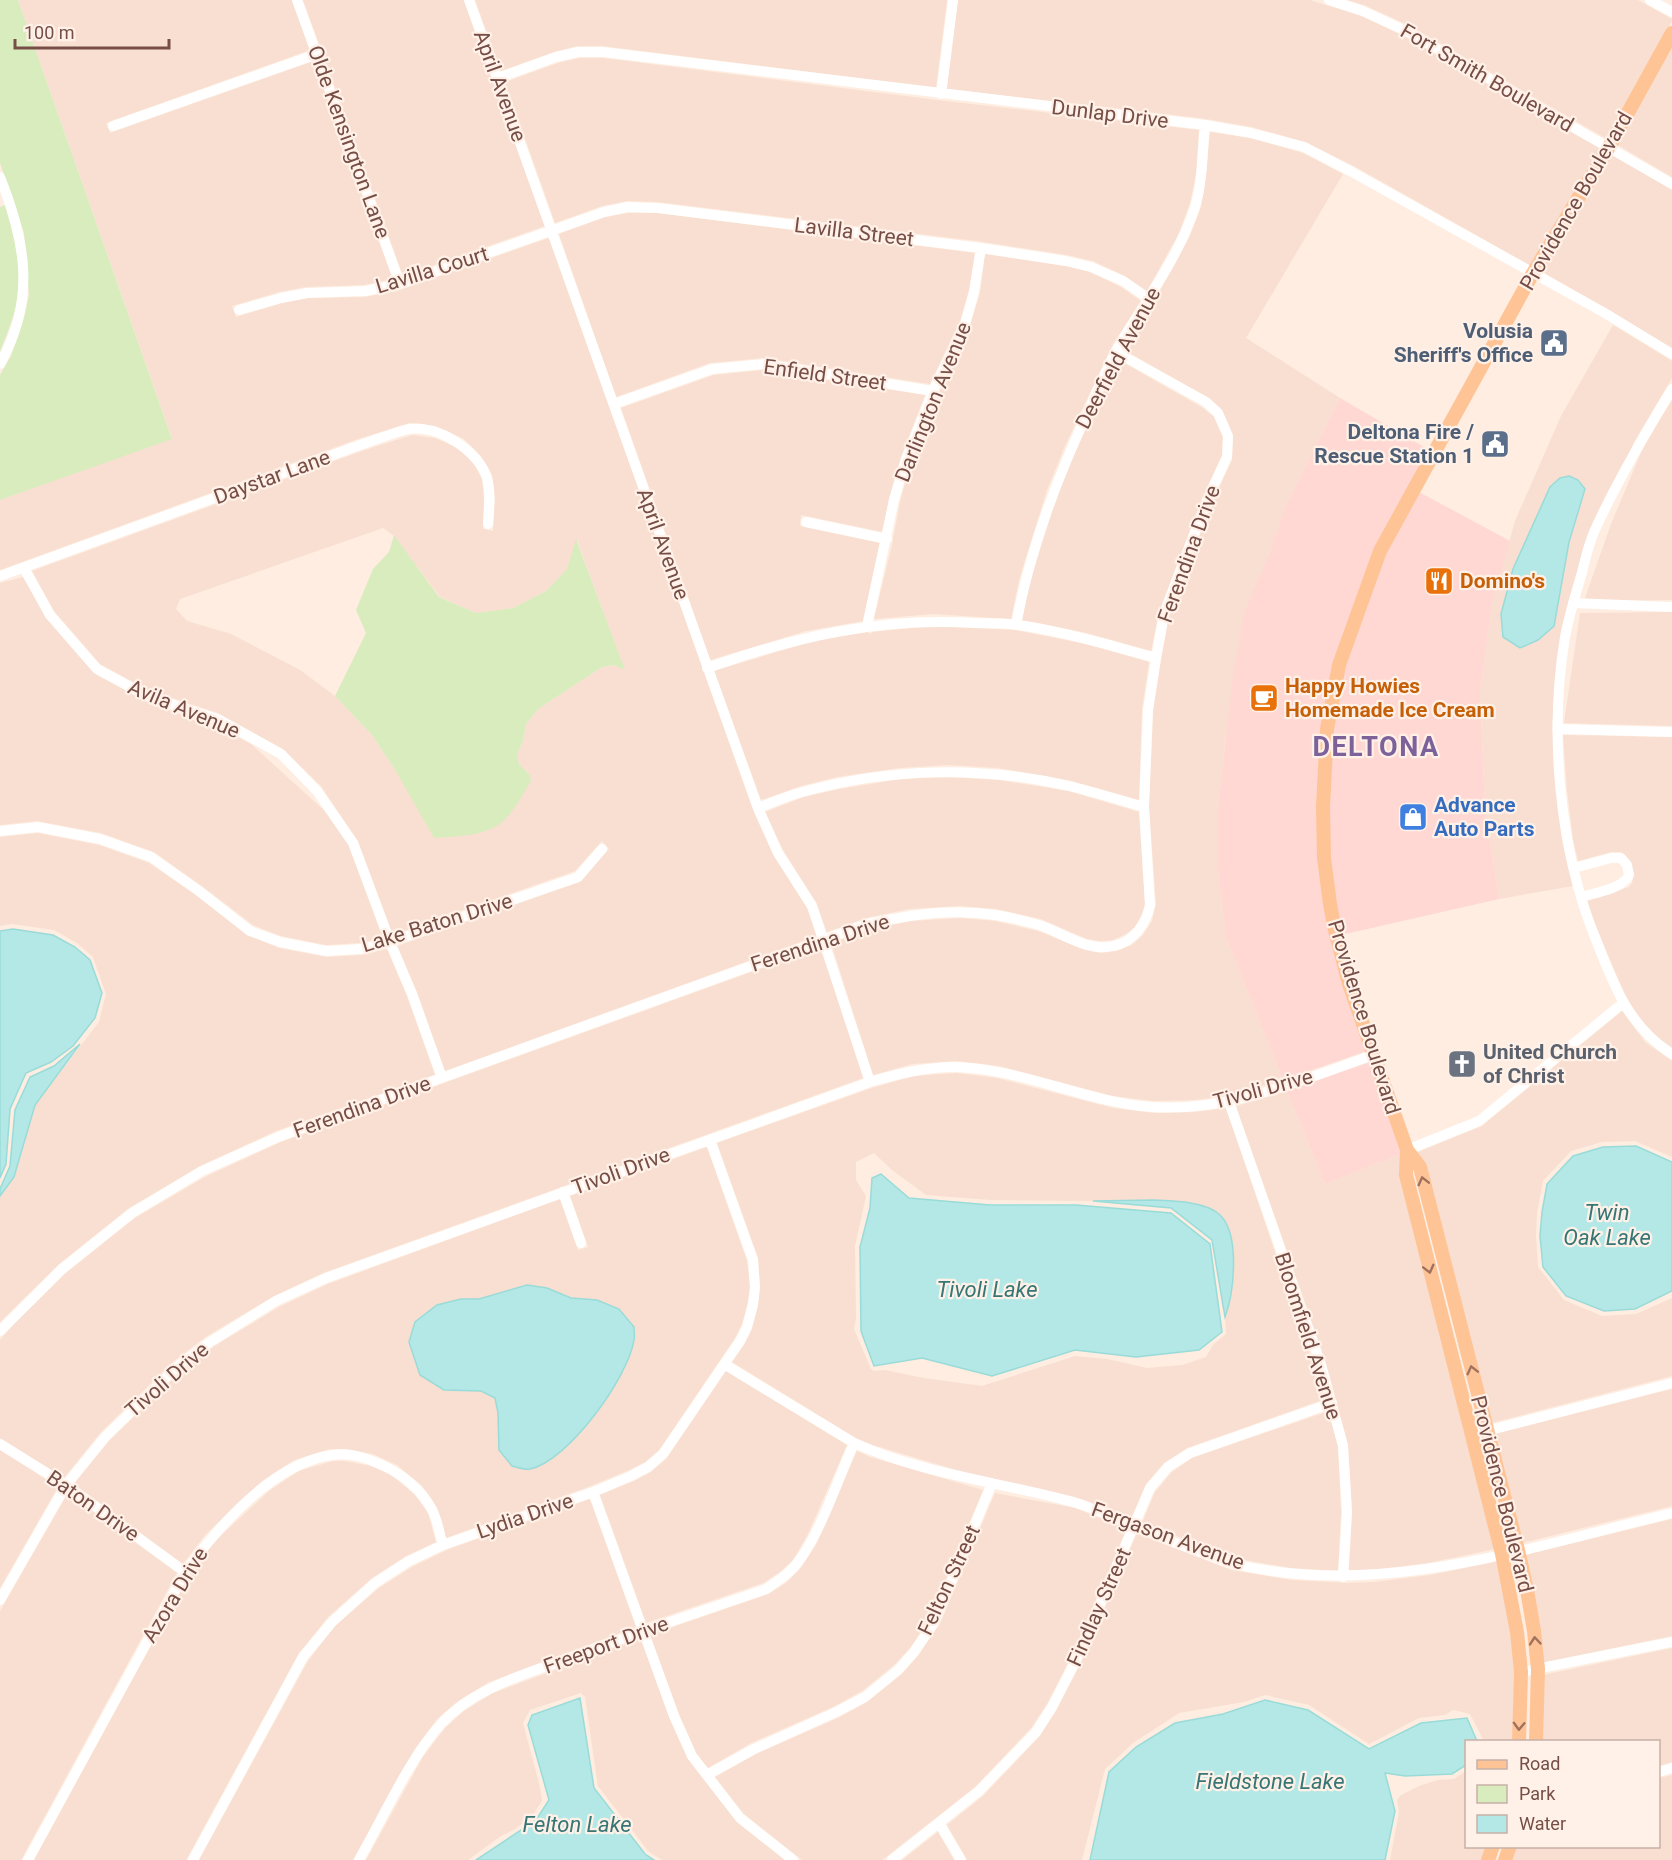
<svg xmlns="http://www.w3.org/2000/svg" width="1672" height="1860" viewBox="0 0 1672 1860" font-family="Roboto,sans-serif">
  <style>
    .residential { fill: #f8dfd1; fill-rule: evenodd }
    .commercial { fill: #ffd8d3 }
    .green { fill: #d9ecbe }
    .water { fill: #b4e8e6; stroke: #99dbd8; stroke-width: 1.5 }
    .lines { fill: none; stroke-linecap: round; stroke-linejoin: round }
    .minor { stroke: #fff; stroke-width: 10 }
    .major { stroke: #ffc496; stroke-width: 14 }
    .oneway { stroke: #9f715e }
    .labels { text-anchor: middle; stroke-width: 4.5; stroke-linejoin: round; paint-order: stroke }
    .street-label { font-size: 21px; fill: #764e46; stroke: #fff1e8 }
    .service-label { font-size: 21px; font-weight: bold; fill: #4e5e75; stroke: #fff1e8; text-anchor: end }
    .food-label { font-size: 21px; font-weight: bold; fill: #c56008; stroke: #fff1e8; text-anchor: start }
    .shop-label { font-size: 21px; font-weight: bold; fill: #366cbe; stroke: #fff1e8; text-anchor: start }
    .worship-label { font-size: 21px; font-weight: bold; fill: #5b616d; stroke: #fff1e8; text-anchor: start }
    .water-label { font-size: 22px; font-style: italic; fill: #367674; stroke: #fff1e8 }
    .district-label { font-size: 27px; font-weight: bold; letter-spacing: 1.5px; fill: #7c619a; stroke: #fff1e8 }
  </style>
  <rect width="100%" height="100%" fill="#feede0"/>
  <path class="residential" d="M18,0h274l18,50 -204,73 4,10 204,-72 79,218 -29,6 -58,2 -27,5 -47,14 4,11 46,-14 26,-5 57,-1 32,-6 152,-53 206,577 19,41 33,52 10,28 -372,135 -28,-79 -20,-46 183,-64 29,-33 -7,-8 -27,30 -182,64 -35,-94 -37,-55 -37,-36 -39,-22 -27,-15 -70,-23 -48,-26 -46,-53 -22,-40 330,-120 50,-16 23,3 25,11 13,13 9,17 2,20 -1,30 10,2 2,-32 -3,-24 -11,-19 -17,-17 -28,-13 -27,-3 -51,16 -358,131v-70l172,-62zM383,528l11,8 46,61 36,16 37,-5 33,-17 21,-22 10,-29 47,129 -10,-4 -12,2 -64,42 -12,15 -3,17 -6,14 2,9 11,11 -133,-2 -25,-38 -37,-39 -35,-26 -69,-36 -44,-13 -11,-12 4,-10z
    M303,0h161l81,226 -142,50z
    M475,0h472l-11,88 -334,-42h-25l-23,6 -53,19z
    M958,0h352l51,16 43,20 197,113 -70,117 -177,-100 -49,-24 -53,-15 -52,-9 -253,-29z
    M1348,0h290l34,19v2l-65,118 -199,-114 -44,-20z
    M1672,45v132l-56,-33z
    M579,58h24l342,43 254,29 -3,44 -6,29 -11,30 -32,58 -22,-15 -32,-15 -26,-6 -90,-14 -320,-39 -30,-1 -25,5 -47,17 -50,-141 53,-19z
    M1210,132l40,6 53,15 40,21 -97,164 94,60 -55,109 -17,50 -42,179 -8,72v60l8,69 57,143 -55,16 -34,4 -41,1 -40,-5 -114,-30 -43,-5 -44,3 -39,11 -42,-132 38,-13 42,-9 50,-3 34,3 43,10 47,19 15,3 17,-2 15,-6 11,-10 9,-14 4,-17 -7,-96 4,-97 8,-51 8,-43 43,-114 20,-43 1,-23 -11,-26 -13,-13 -85,-48 27,-43 38,-69 12,-31 5,-31z
    M1611,154l61,36v158l-131,-77z
    M628,213h30l317,40 -6,37 -9,31 -30,63 -167,-26 -53,5 -94,34 -57,-163 46,-17z
    M985,254l81,12 24,6 31,15 20,14 -28,43 -48,102 -18,44 -28,90 -8,39 -78,-5 -59,5 18,-74 8,-43 11,-40 28,-69 31,-67 10,-33z
    M1613,325l59,36v17l-38,64 -33,76 -29,83 -20,122 4,67 6,50 11,46 -74,13 -14,-93 -5,-114 12,-88 23,-83 46,-105zM1550,487l35,2 -16,53z
    M1119,360l84,48 11,9 9,20 -1,18 -19,42 -44,115 -8,39 -64,-18 -65,-13 7,-35 28,-90 18,-43z
    M764,370l161,25 -24,62 -12,41 -6,34 -82,-17 -1,11 81,17 -18,78 -57,10 -96,29 -89,-252 93,-33z
    M1672,400v200l-88,1 27,-77 32,-76z
    M23,577l23,41 48,55 51,28 93,36 13,7 75,68 23,33 34,93 -23,5 -34,2 -45,-9 -28,-11 -51,-39 -48,-34 -53,-19 -64,-12 -37,4v-242z
    M1672,612v114l-108,-3 16,-110z
    M933,626l82,4 71,14 63,18 -7,47 -3,91 -71,-20 -70,-12 -49,-3 -50,3 -62,9 -36,9 -40,14 -47,-129 96,-29 57,-10 4,2 1,-2z
    M1563,735l109,2v311l-21,-15 -24,-33 -34,-81 -6,-18 42,-14 3,-4 2,-9 -4,-13 -9,-9h-10l-33,9 -5,-22 -6,-49z
    M949,777l49,3 70,11 71,21 6,92 -3,11 -7,12 -9,7 -13,6 -13,1 -13,-2 -46,-20 -45,-10 -36,-3 -51,3 -43,9 -39,14 -11,-30 -33,-52 -18,-38 39,-15 36,-8 61,-10z
    M38,833l61,12 50,18 48,33 51,39 31,13 48,9 35,-2 25,-6 20,47 28,79 -159,56 -76,35 -71,42 -70,56 -59,58v-126l14,-19 21,-72 64,-83 7,-28 -13,-37 -16,-14 -23,-13 -42,-6 -12,2v-89z
    M821,947l42,131 -540,195 -49,23 -67,40 -33,25 -73,71 -37,46 -64,-40v-98l13,-15 52,-51 70,-56 70,-41 76,-35z
    M1622,1011l23,31 27,19v96l-37,-16 -33,1 -31,9 -28,30 -6,31 -1,24 2,31 26,33 38,16 34,-2 36,-16v78l-181,47 -75,-270 66,-27z
    M956,1073l41,5 116,30 41,5 41,-1 31,-4 99,291 -138,49 -23,15 -18,21 -15,35 -55,-22 -83,-16 -120,-36 -17,-7 -124,-76 12,-17 8,-16 6,-23 2,-19 -2,-29 -41,-115 155,-55 42,-12zM874,1153l18,17 34,25 64,5 103,1 60,-1 43,3 38,63 -5,39 -4,12 1,17 -13,11 -7,12 -23,8 -36,3 -40,-9 -32,-3 -93,30 -58,-8 -39,-8 -11,1 -3,-2 -17,-40 2,-10 -1,-73 11,-50 -10,-16v-18z
    M1287,1091l38,93 76,-30 63,278 31,117 -67,14 -56,7 -23,1 3,-59 -4,-68 -22,-81 -90,-257z
    M707,1147l40,114 3,26 -2,15 -6,22 -7,14 -76,112 -14,12 -16,8 -38,16 -145,52 -9,-31 -15,-21 -25,-21 -24,-11 -28,-5h-15l-36,11 -32,21 -57,54 -22,29 -109,-80 35,-43 72,-70 32,-24 66,-40 49,-23 232,-85 18,51 10,-3 -18,-51zM527,1285l20,3 24,10 26,2 37,40 -7,21 -12,25 -45,57 -19,16 -52,-9 -1,-37 -3,-15 -14,-7h-28l7,-92h19z
    M726,1371l121,74 -40,91 -14,24 -13,12 -17,11 -117,40 -46,-128 34,-14 17,-9 16,-14z
    M1672,1389v117l-150,37 -28,-109z
    M1329,1411l9,35 3,66 -3,59 -47,-3 -57,-10 -92,-35 13,-31 17,-20 20,-14z
    M0,1450l58,37 -58,101z
    M857,1451l13,6 113,33 -53,128 -20,30 -16,17 -32,26 -29,16 -82,36 -43,25 -12,-15 -17,-39 -29,-79 119,-41 18,-12 14,-14 16,-25z
    M333,1461h11l27,5 20,9 24,20 13,18 8,29 -30,14 -34,22 -44,39 -29,36 -113,207h-152l155,-284 23,-32 57,-53 30,-20z
    M68,1493l109,80 -156,287h-21v-249z
    M995,1493l80,15 52,21 -56,128 -24,47 -16,24 -56,59 -93,73h-80l-59,-47 -28,-36 41,-23 82,-36 29,-16 35,-28 16,-18 22,-32z
    M590,1499l46,128 -147,55 -31,19 -21,18 -23,31 -61,110h-154l109,-199 27,-35 44,-38 33,-21 37,-18z
    M1672,1519v117l-130,27 -17,-108z
    M1137,1533l94,37 60,10 57,3 26,-1 57,-7 67,-14 13,72 4,35 -2,73h-29l-14,-27 -17,-4 -8,5 -26,3 -50,26 -60,-39 -44,-10 -21,7 -65,11 -46,30 -28,26 -23,91h-115l-20,-35 36,-29 57,-60 16,-25 25,-48z
    M641,1638l28,79 19,42 48,62 49,39h-123l-14,-9 -50,-65 -13,-89 -4,-4 -51,17 -7,13 17,64 2,14 -10,15 -17,13 -14,7 -33,24h-102l57,-103 22,-29 19,-17 29,-18z
    M1672,1648v114l-13,4 -1,-24h-117l2,-67z
    M1466,1771v75l21,1 -5,13h-92l9,-48 -2,-12 4,-5 18,-9 19,-6 16,-1z
    M1672,1775v85h-161l5,-13 142,-1 1,-68z
    M938,1832l16,28h-52z"/>
  <path class="commercial" d="M1340,398l89,52 -95,213 -15,195 48,193 -84,29 -57,-143 -8,-69v-60l15,-132 12,-65 23,-54 17,-50z
    M1419,492l91,49 -18,63 -12,88 5,114 14,93 -158,36 -12,-77 -1,-51 5,-76 11,-64 40,-113z
    M1370,1062l31,92 -76,30 -38,-93z"/>
  <path class="green" d="M0,0h18l154,439 -172,61v-125l11,-19 13,-38 5,-23 -5,-62 -24,-70z
    M5,205c8,28 17,59 13,88 -2,21 -11,40 -18,59v-145z
    M394,535l45,62 37,16 37,-5 33,-17 21,-22 9,-30 49,131 -11,-5 -12,2 -64,42 -12,15 -3,17 -6,14 2,9 11,11 1,6c-7,11 -14,25 -23,35 -17,21 -50,20 -74,22l-37,-65 -25,-38 -37,-39 31,-63 -10,-23 17,-41 16,-17z"/>
  <path class="water" d="M1569,476l9,4 7,9 -16,53 -15,84 -16,14 -18,8 -17,-11 -2,-23 12,-45 37,-82 10,-9z
    M13,929l40,6 22,12 15,13 12,33 -7,25 -22,28 -22,16 -25,11 -16,36 -4,55 -6,14v-247z
    M80,1044l-45,61 -21,72 -14,19v-7l10,-23 5,-56 15,-33 24,-11z
    M1636,1146l36,16v129l-37,18 -31,2 -38,-15 -23,-29 -3,-31 2,-24 5,-28 26,-28 30,-9z
    M881,1174l28,24 81,7h86l95,8 39,31 12,88 -23,18 -63,7 -61,-7 -83,26 -70,-18 -48,8 -13,-35 -1,-84 10,-39 2,-30z
    M1153,1200c19,1 55,1 68,16 19,20 13,77 4,101l-13,-77 -41,-32 -78,-7z
    M527,1285l20,3 24,10 26,2 22,9 15,18c0,4 1,9 0,13 -6,38 -66,121 -104,129 -6,1 -13,-2 -18,-3l-13,-16 -1,-37 -3,-15 -14,-7 -37,-1 -24,-15 -11,-33 6,-20 22,-17 24,-6h18z
    M580,1698l14,90 51,66 9,6h-178l60,-40 13,-20 -21,-75 4,-10z
    M1265,1700l43,10 61,39 52,-26 46,-5 10,23 -11,1v23l-14,9 -47,2 -20,-3 10,38 -10,49h-295l19,-88 27,-25 39,-24 48,-9z"/>
  <g class="lines">
    <path class="minor" d="M297,0l103,284
      M469,0l289,808 20,45 34,53 58,176
      M1329,0l34,11 43,20 266,153
      M1650,0l22,12
      M498,78l58,-21 22,-5h25l602,73 46,8 53,14 48,25 251,140 69,42
      M941,94l12,-94
      M113,126l204,-72
      M0,177c26,65 36,123 0,187
      M239,310l42,-12 26,-5 58,-2 35,-7 204,-72 24,-5 30,1 323,40 85,13 25,6 32,14 26,18
      M1672,389c-28,46 -56,94 -78,143 -6,14 -9,29 -13,44 -6,20 -12,40 -16,61 -16,96 -6,212 31,303 18,46 33,87 76,114
      M614,404l98,-35 52,-5 169,27
      M806,522l81,17
      M24,568l26,47 47,54 50,27 70,23 26,14 38,21 36,37 36,52 37,99 22,52 30,84
      M0,576l360,-131c16,-5 32,-12 49,-16 28,-5 70,22 78,49 4,14 2,32 1,46
      M1573,603l99,4
      M1016,625c14,-77 42,-149 75,-220 8,-18 16,-37 25,-54 27,-47 62,-92 79,-144 8,-26 7,-55 10,-82
      M867,626l27,-126 12,-41 27,-68 32,-67 9,-32 7,-44
      M707,668c91,-32 173,-51 269,-45 14,0 28,0 42,2 47,7 92,20 138,33
      M1558,729l114,3
      M758,808c16,-6 31,-13 48,-17 85,-23 176,-25 263,-5 25,6 50,14 75,21
      M0,831l38,-4 62,12 51,18 48,34 51,40 30,11 46,9 35,-2 29,-7 188,-65 24,-28
      M1574,868l37,-10h10l6,7 2,10c-6,14 -35,18 -48,22
      M1229,1102l92,263 22,81 4,66 -4,65
      M1407,1150l72,-29 144,-118
      M563,1192l18,51
      M0,1331l62,-62 70,-56 70,-42 76,-34 589,-213c42,-9 84,-16 128,-9 14,2 30,6 44,10 24,8 48,27 74,21 21,-4 33,-22 37,-41l-6,-98 4,-97 8,-52 8,-44 43,-114 20,-43 1,-21 -10,-23 -12,-11 -90,-50
      M724,1364l130,79c69,31 146,39 219,59 12,3 23,8 34,13 31,12 61,26 93,37 11,4 23,10 34,12 147,35 296,-17 438,-51
      M1471,1435l201,-52
      M0,1444l66,41 119,87
      M593,1492l81,224 18,40 48,62 53,42
      M0,1600l66,-115 39,-48 73,-71 32,-24 66,-41 50,-23 544,-196c28,-8 55,-15 85,-15 68,2 130,35 197,40 78,5 150,-27 221,-52
      M1521,1672l151,-30
      M1658,1772l14,-4
      M707,1775l47,-26 82,-37 29,-15 33,-27 16,-18 21,-31 57,-138
      M939,1823l22,37
      M28,1860l157,-288c33,-45 89,-110 148,-117 15,-3 35,3 49,10 20,9 40,25 50,45 6,10 7,24 11,35
      M193,1860l110,-203 29,-35 43,-39 34,-22 34,-16 150,-53 38,-16 17,-9 15,-13 77,-113 7,-14 6,-23 2,-17 -2,-27 -43,-120
      M359,1860c24,-42 50,-101 82,-136 34,-38 90,-51 136,-69 63,-23 126,-45 189,-66 11,-8 24,-15 32,-27 24,-32 39,-81 56,-119
      M892,1860l87,-69 57,-59 16,-25 24,-47 74,-172 18,-21 22,-14 142,-50"/>
    <path class="major" d="M1407,1150l-1,25 96,379 15,78 4,40 -2,70
      M1536,1742l2,-73 -4,-38 -7,-41 -9,-40 -98,-383 -13,-17 -58,-166 -14,-54 -5,-26 -6,-46 -1,-51 4,-78 12,-64 41,-114 153,-278 76,-126 63,-114
      M1488,1860l5,-14
      M1505,1860l5,-14"/>
  </g>
  <defs><path id="oneway-chevron" d="M-2-3.5L2.5 0L-2 3.5" fill="none" stroke-width="1.6" stroke-linecap="round" stroke-linejoin="round" transform="scale(1.5)"/></defs>
  <g class="oneway">
    <use href="#oneway-chevron" transform="translate(1423 1181) rotate(-104)"/>
    <use href="#oneway-chevron" transform="translate(1429 1269) rotate(76)"/>
    <use href="#oneway-chevron" transform="translate(1472 1370) rotate(-104)"/>
    <use href="#oneway-chevron" transform="translate(1535 1641) rotate(-95)"/>
    <use href="#oneway-chevron" transform="translate(1519 1726) rotate(92)"/>
  </g>
  <defs>
    <g id="civic-square" transform="scale(1.5)"><rect x="-9" y="-9" width="18" height="18" rx="4" fill="#5c6f8a" stroke="#fff1e8"/><path d="M-.6-6.5H3V-4.5H.6V-3L4-1V1h2V6H-6V1h2V-1L-.6-3ZM-1.2 2.5V6h2.4V2.5Z" fill="#fff"/></g>
    <g id="restaurant-square" transform="scale(1.5)"><rect x="-9" y="-9" width="18" height="18" rx="4" fill="#e8710a" stroke="#fff1e8"/><path d="M-5-6h1v4h1v-4h1v4h1v-4h1v5L-1.5 .5V6h-2V.5L-5-1ZM5-6V6H3V1.5H1.5Q1.5-4 5-6Z" fill="#fff"/></g>
    <g id="cafe-square" transform="scale(1.5)"><rect x="-9" y="-9" width="18" height="18" rx="4" fill="#e8710a" stroke="#fff1e8"/><path d="M-5.5-4.5H6V0H3Q3 3.5 0 3.5H-2.5Q-5.5 3.5-5.5 0ZM3-3.2v2h1.7v-2ZM-6 4.5H4V6H-6Z" fill="#fff"/></g>
    <g id="shop-square" transform="scale(1.5)"><rect x="-9" y="-9" width="18" height="18" rx="4" fill="#3f7fe0" stroke="#fff1e8"/><path d="M-5-2.5h2.3a2.7 3.5 0 0 1 5.4 0H5L5.5 6h-11ZM-1.5-2.5h3a1.5 2.3 0 0 0-3 0Z" fill="#fff"/></g>
    <g id="church-square" transform="scale(1.5)"><rect x="-9" y="-9" width="18" height="18" rx="4" fill="#6b7280" stroke="#fff1e8"/><path d="M-1.2-6h2.4v3.5h3.3v2.4h-3.3V6h-2.4V-.1h-3.3v-2.4h3.3Z" fill="#fff"/></g>
  </defs>
  <g fill-rule="evenodd">
    <use href="#civic-square" x="1554" y="343"/>
    <use href="#civic-square" x="1495" y="444"/>
    <use href="#restaurant-square" x="1439" y="581"/>
    <use href="#cafe-square" x="1264" y="698"/>
    <use href="#shop-square" x="1413" y="817"/>
    <use href="#church-square" x="1462" y="1064"/>
  </g>
  <g class="labels">
    <g class="street-label">
      <text transform="translate(1487 78) rotate(30)" y="7">Fort Smith Boulevard</text>
      <text transform="translate(500 86) rotate(70)" y="7">April Avenue</text>
      <text transform="translate(1110 114) rotate(7)" y="7">Dunlap Drive</text>
      <text transform="translate(349 142) rotate(70)" y="7">Olde Kensington Lane</text>
      <text transform="translate(1576 201) rotate(-60)" y="7">Providence Boulevard</text>
      <text transform="translate(854 232) rotate(7)" y="7">Lavilla Street</text>
      <text transform="translate(432 270) rotate(-17)" y="7">Lavilla Court</text>
      <text transform="translate(1118 358) rotate(-62)" y="7">Deerfield Avenue</text>
      <text transform="translate(825 375) rotate(8)" y="7">Enfield Street</text>
      <text transform="translate(933 402) rotate(-68)" y="7">Darlington Avenue</text>
      <text transform="translate(272 477) rotate(-20)" y="7">Daystar Lane</text>
      <text transform="translate(663 544) rotate(70)" y="7">April Avenue</text>
      <text transform="translate(1189 554) rotate(-70)" y="7">Ferendina Drive</text>
      <text transform="translate(184 709) rotate(23)" y="7">Avila Avenue</text>
      <text transform="translate(437 923) rotate(-17)" y="7">Lake Baton Drive</text>
      <text transform="translate(820 943) rotate(-18)" y="7">Ferendina Drive</text>
      <text transform="translate(1364 1017) rotate(73)" y="7">Providence Boulevard</text>
      <text transform="translate(1263 1089) rotate(-15)" y="7">Tivoli Drive</text>
      <text transform="translate(362 1107) rotate(-20)" y="7">Ferendina Drive</text>
      <text transform="translate(621 1171) rotate(-20)" y="7">Tivoli Drive</text>
      <text transform="translate(1308 1336) rotate(72)" y="7">Bloomfield Avenue</text>
      <text transform="translate(167 1380) rotate(-41)" y="7">Tivoli Drive</text>
      <text transform="translate(1502 1494) rotate(76)" y="7">Providence Boulevard</text>
      <text transform="translate(93 1506) rotate(35)" y="7">Baton Drive</text>
      <text transform="translate(525 1516) rotate(-19)" y="7">Lydia Drive</text>
      <text transform="translate(1168 1536) rotate(20)" y="7">Fergason Avenue</text>
      <text transform="translate(949 1580) rotate(-65)" y="7">Felton Street</text>
      <text transform="translate(175 1595) rotate(-59)" y="7">Azora Drive</text>
      <text transform="translate(1099 1607) rotate(-66)" y="7">Findlay Street</text>
      <text transform="translate(606 1645) rotate(-20)" y="7">Freeport Drive</text>
    </g>
    <g class="service-label">
      <text x="1533" y="338">Volusia<tspan x="1533" dy="24">Sheriff's Office</tspan></text>
      <text x="1474" y="439">Deltona Fire /<tspan x="1474" dy="24">Rescue Station 1</tspan></text>
    </g>
    <g class="food-label">
      <text x="1460" y="588">Domino's</text>
      <text x="1285" y="693">Happy Howies<tspan x="1285" dy="24">Homemade Ice Cream</tspan></text>
    </g>
    <g class="shop-label">
      <text x="1434" y="812">Advance<tspan x="1434" dy="24">Auto Parts</tspan></text>
    </g>
    <g class="worship-label">
      <text x="1483" y="1059">United Church<tspan x="1483" dy="24">of Christ</tspan></text>
    </g>
    <g class="water-label">
      <text x="1607" y="1220">Twin<tspan x="1607" dy="25">Oak Lake</tspan></text>
      <text x="987" y="1297">Tivoli Lake</text>
      <text x="1270" y="1789">Fieldstone Lake</text>
      <text x="577" y="1832">Felton Lake</text>
    </g>
    <g class="district-label">
      <text x="1376" y="756">DELTONA</text>
    </g>
  </g>
  <rect x="1465" y="1740" width="195" height="108" fill="#fff1e8" stroke="#c8b0a7" stroke-width="1.5"/>
  <rect x="1477" y="1760" width="30" height="9" fill="#ffc496" stroke="#c8b0a7" stroke-width="1.5"/>
  <text x="1519" y="1770" font-size="18" fill="#764e46">Road</text>
  <rect x="1477" y="1785" width="30" height="18" fill="#d9ecbe" stroke="#c8b0a7" stroke-width="1.5"/>
  <text x="1519" y="1800" font-size="18" fill="#764e46">Park</text>
  <rect x="1477" y="1815" width="30" height="18" fill="#b4e8e6" stroke="#c8b0a7" stroke-width="1.5"/>
  <text x="1519" y="1830" font-size="18" fill="#764e46">Water</text>
  <path d="M15 39v9h154v-9" fill="none" stroke="#764e46" stroke-width="3"/>
  <text x="24" y="39" font-size="18" fill="#764e46" stroke="#fff1e8" stroke-width="4.5" paint-order="stroke">100 m</text>
</svg>
